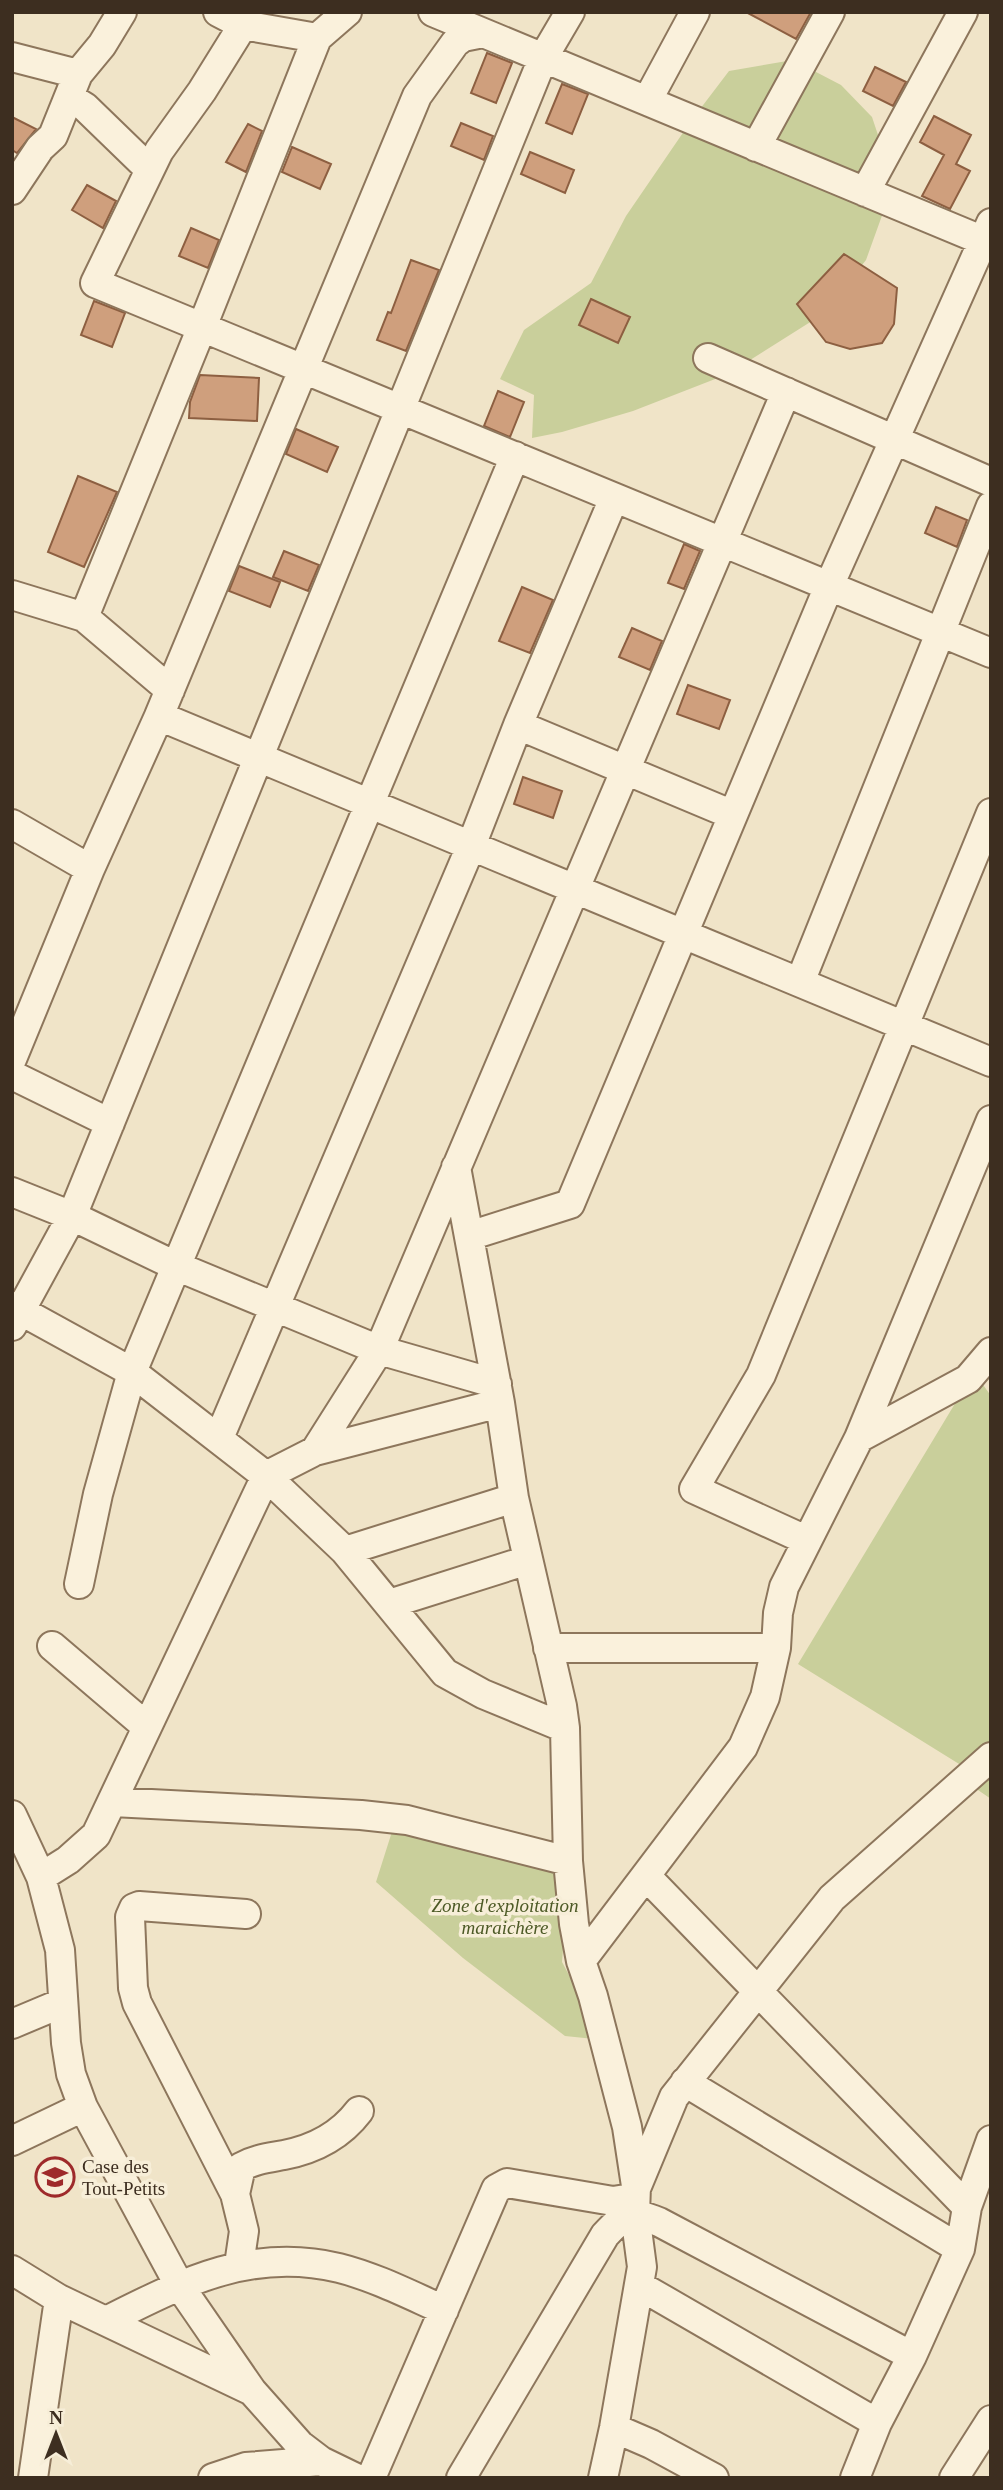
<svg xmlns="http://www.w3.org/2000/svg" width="1003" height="2490" viewBox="0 0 1003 2490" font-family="'Times New Roman',serif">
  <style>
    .green { fill: #c9cf9b }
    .building { fill: #cf9f7d; stroke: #8d5f41; stroke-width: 2 }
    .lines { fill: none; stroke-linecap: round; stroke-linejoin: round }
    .minor-casing { stroke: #8d765c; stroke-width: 32 }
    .minor { stroke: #faf1dc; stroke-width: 28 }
    .labels { text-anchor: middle; stroke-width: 7; stroke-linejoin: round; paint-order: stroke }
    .park-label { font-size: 19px; font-style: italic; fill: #4d5a26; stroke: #f7eed8 }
    .poi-label { font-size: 19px; fill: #3d2e20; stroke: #f7eed8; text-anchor: start }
  </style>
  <rect width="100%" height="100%" fill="#f0e4c8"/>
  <path class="green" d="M793,60l48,25 31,32 14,42 -2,51 -18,50 -43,54 -95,60 -95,37 -71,21 -30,6 2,-43 -34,-16 24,-49 67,-47 35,-67 65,-95 38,-50z
    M974,1372l17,24v403l-13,-9v-23l-6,5 -174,-108z
    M396,1819l173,55 -7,88 42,78 -39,-4 -102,-78 -87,-76z"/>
  <path class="building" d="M746,12h65l-15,27z
    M487,53l25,10 -16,40 -25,-10z
    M875,67l31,15 -13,24 -30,-15z
    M562,84l26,10 -16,40 -26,-11z
    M934,116l37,19 -15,29 14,7 -20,38 -28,-13 22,-41 -24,-13z
    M12,117l24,12 -19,24 -5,-3z
    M461,123l32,13 -9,24 -33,-14z
    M248,124l14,7 -16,41 -20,-10z
    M292,147l39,17 -11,25 -38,-17z
    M530,152l44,18 -9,23 -44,-19z
    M87,185l29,16 -13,27 -31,-18z
    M191,228l28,12 -11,28 -29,-12z
    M844,254l53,34 -3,36 -12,19 -32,6 -24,-7 -29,-38z
    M411,260l28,10 -33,81 -29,-11 11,-28 3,1z
    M591,299l39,18 -12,26 -39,-18z
    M94,301l31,12 -13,34 -31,-12z
    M200,375l59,3 -2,43 -68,-3 1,-16z
    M498,391l26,11 -14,35 -26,-11z
    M296,429l42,18 -11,25 -41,-18z
    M78,476l39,16 -33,75 -36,-15z
    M936,507l31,13 -10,27 -32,-14z
    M684,544l16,7 -16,38 -16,-6z
    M284,551l35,14 -11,26 -35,-14z
    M239,566l41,16 -10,25 -41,-16z
    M522,587l31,13 -23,53 -31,-12z
    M632,628l30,13 -12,29 -31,-13z
    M688,685l42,15 -11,29 -42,-15z
    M523,777l39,14 -9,27 -39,-14z"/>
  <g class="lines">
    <g class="minor-casing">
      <path id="minor" d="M218,12l25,13 74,13
        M433,12l558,232
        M243,25l-41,66 -43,60 -64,132 896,370
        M12,57l66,17
        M69,97l16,10 64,62
        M647,101l48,-89
        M756,147l74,-135
        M12,190l28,-42 13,-12 25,-62 24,-29 20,-33
        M865,192l98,-180
        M708,358l283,124
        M12,595l72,22 86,73
        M84,617l118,-290 115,-289 30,-26
        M159,716l832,346
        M518,725l215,90
        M12,824l78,45
        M800,982l191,-476
        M12,1059l78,-190 69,-153 258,-620 38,-53 8,-6 20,-4
        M12,1075l98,48
        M456,1167l44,236 14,95 48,208 3,22 3,133 6,63 7,37 12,35 34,131 9,59 -1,28 7,53 -28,161 -11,50
        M12,1192l60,24 104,50 203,84 118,34
        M469,1236l101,-32 259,-618 162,-363
        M12,1306l120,66 134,104 79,75 100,122 38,21 82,34
        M12,1326l60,-110 471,-1158 27,-46
        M219,1438l252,-592 47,-121 96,-227
        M859,1438l109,-59 23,-27
        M315,1451l185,-48
        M806,1540l-112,-51 67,-114 230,-562
        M345,1551l169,-53
        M79,1584l19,-90 34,-122 383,-916
        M389,1604l139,-44
        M52,1646l95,81
        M548,1648h228
        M113,1802l248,13 46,5 161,41
        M12,1815l29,62 19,73 6,93 5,31 12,33 96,178 73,106 48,54 21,16 35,17
        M646,1876l321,331
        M41,1877l27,-17 28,-25 170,-359 49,-25 64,-101 407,-958
        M581,1961l162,-214 22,-50 11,-49 2,-35 6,-26 75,-149 132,-318
        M12,2024l50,-21
        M685,2082l275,167
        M12,2141l71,-34
        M235,2194l6,-27c15,-8 27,-9 43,-12 31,-6 56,-19 75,-44
        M239,2265l5,-34 -9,-37 -98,-191 -4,-15 -3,-71 4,-9 5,-2 107,8
        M12,2270l47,29 191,91
        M640,2286l237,137
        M108,2320c76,-38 143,-73 231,-52 36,9 71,27 105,42
        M614,2428l37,16 63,34
        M33,2478l26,-179
        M213,2478l33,-11 75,-6
        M371,2478l125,-289 11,-6 106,18 19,-3 42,-101 158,-199 159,-141
        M461,2478l144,-243c20,-22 27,-24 54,-13l253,134
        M855,2478l22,-55 35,-67 48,-107 7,-42 24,-67
        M954,2478l37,-58"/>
    </g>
    <use href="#minor" class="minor"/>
  </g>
  <defs>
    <g id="school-ring" transform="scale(2.0125)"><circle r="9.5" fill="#f7eed8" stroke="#9e2a2b" stroke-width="1.5"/><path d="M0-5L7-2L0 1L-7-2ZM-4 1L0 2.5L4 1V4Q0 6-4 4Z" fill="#9e2a2b"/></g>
  </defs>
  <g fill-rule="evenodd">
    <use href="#school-ring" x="55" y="2177"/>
  </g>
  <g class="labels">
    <g class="park-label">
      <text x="505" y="1912">Zone d'exploitation<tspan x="505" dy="22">maraichère</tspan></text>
    </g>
    <g class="poi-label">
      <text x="82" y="2173">Case des<tspan x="82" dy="22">Tout-Petits</tspan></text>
    </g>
  </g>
  <rect width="1003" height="2490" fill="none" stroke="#3d2e20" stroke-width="28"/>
  <g transform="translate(56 2434)" stroke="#f7eed8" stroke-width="5" paint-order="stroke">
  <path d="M0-5L12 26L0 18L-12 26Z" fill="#3d2e20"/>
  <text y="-10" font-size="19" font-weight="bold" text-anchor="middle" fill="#3d2e20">N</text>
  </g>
</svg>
